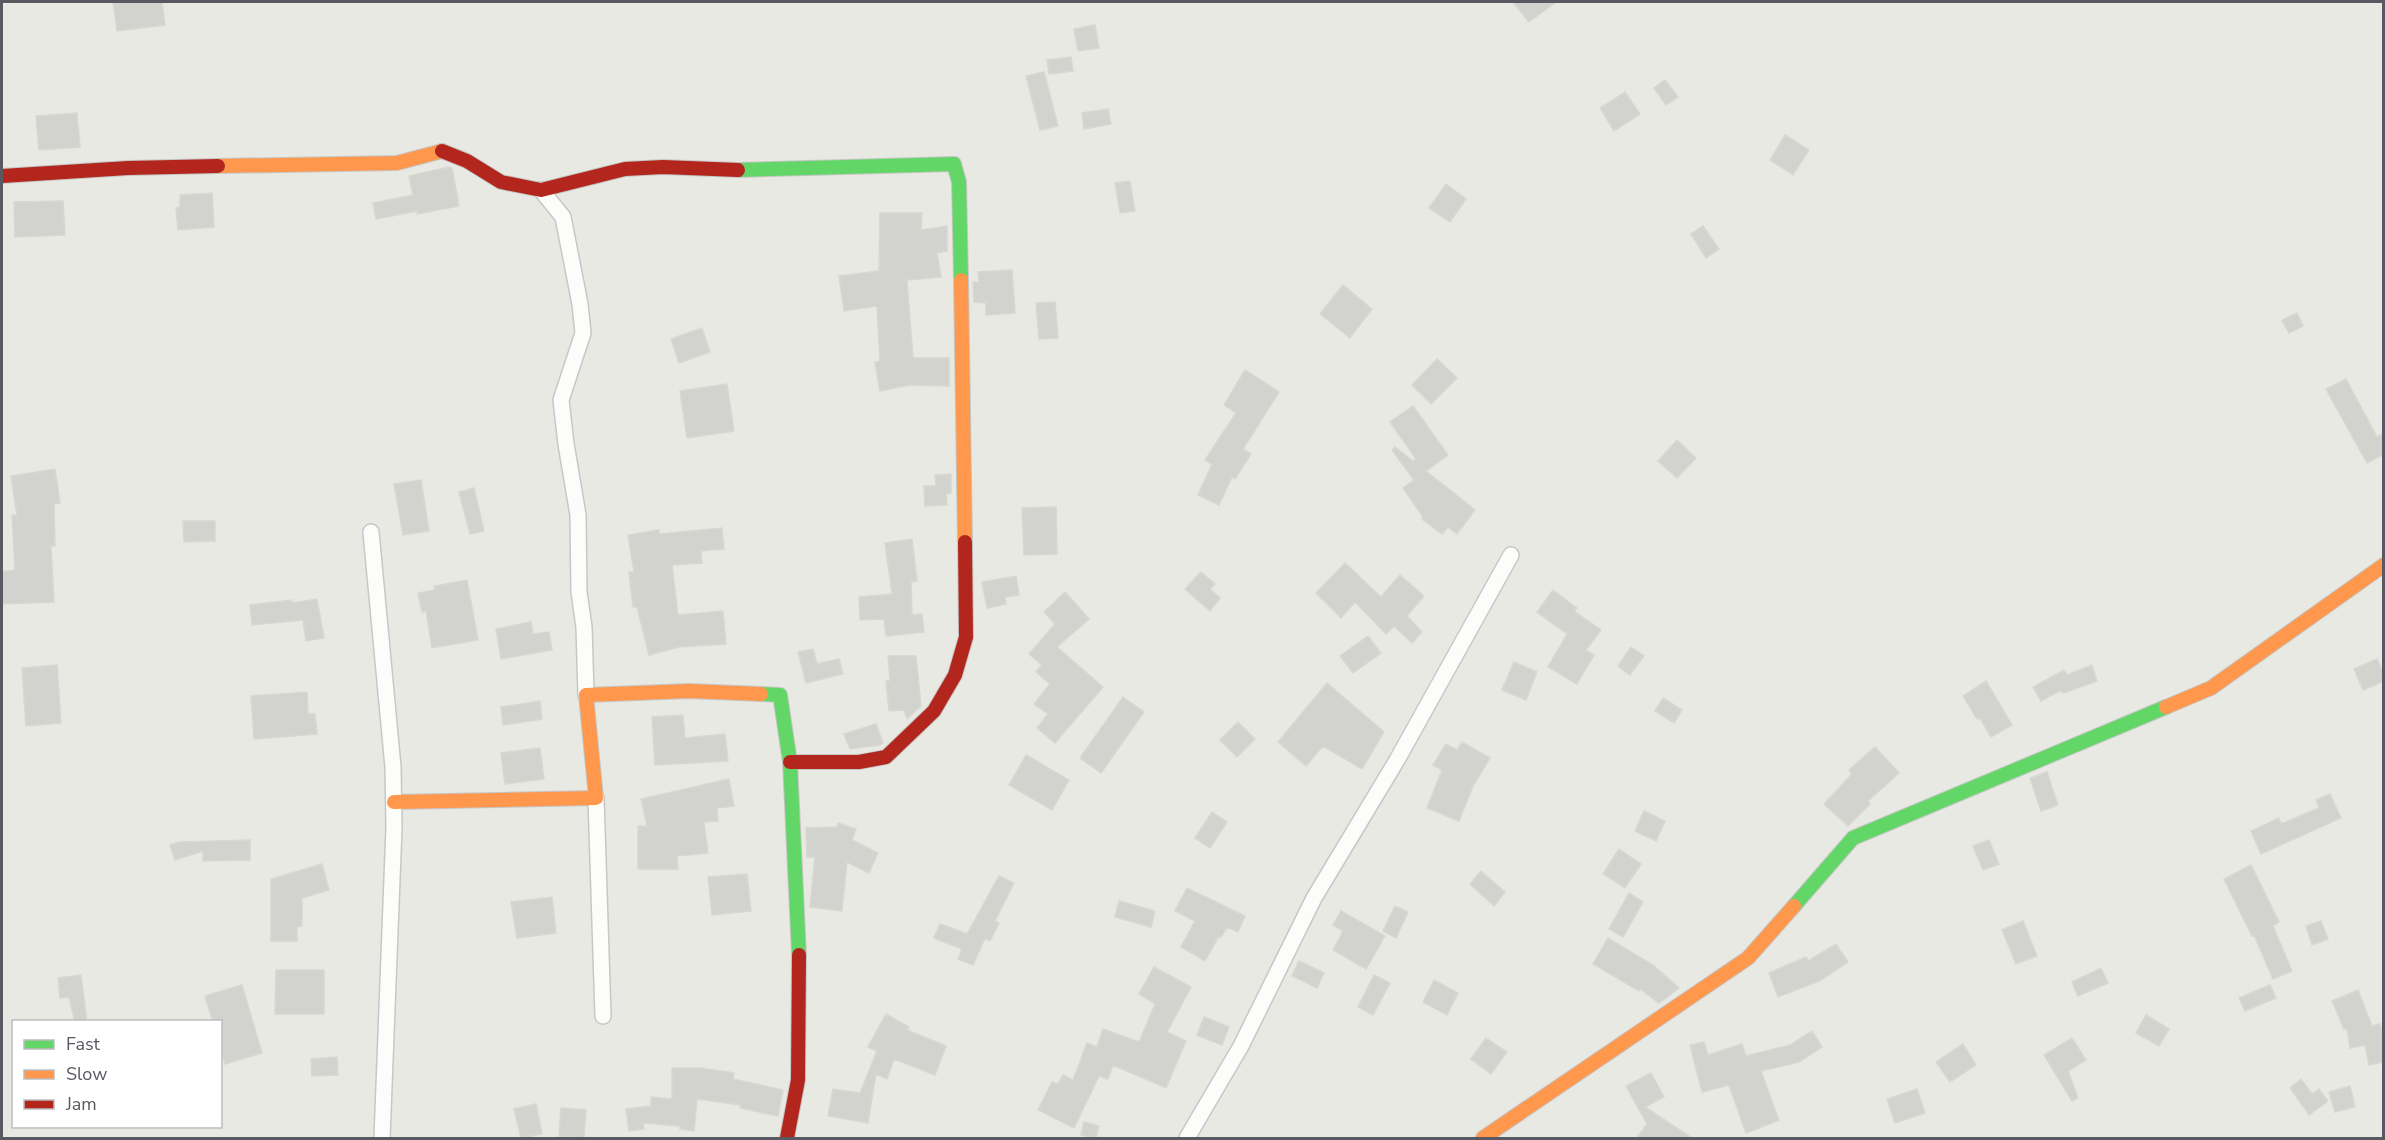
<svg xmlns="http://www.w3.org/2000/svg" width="2385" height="1140" viewBox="0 0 2385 1140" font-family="'Nunito Sans',sans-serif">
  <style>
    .building { fill: #d2d2ce; stroke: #d8d8d2; stroke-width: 1.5 }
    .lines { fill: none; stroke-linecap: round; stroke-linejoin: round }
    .street-casing { stroke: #c7c7c7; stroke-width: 18 }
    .fast-casing { stroke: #c6c6c6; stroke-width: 16 }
    .slow-casing { stroke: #c6c6c6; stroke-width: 16 }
    .jam-casing { stroke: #c6c6c6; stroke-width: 16 }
    .street { stroke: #fcfcfb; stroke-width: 15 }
    .fast { stroke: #63d668; stroke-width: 14 }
    .slow { stroke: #ff974d; stroke-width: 14 }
    .jam { stroke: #b3261e; stroke-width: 14 }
  </style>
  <rect width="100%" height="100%" fill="#e9e9e3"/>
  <path class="building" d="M113,2h49l3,23 -48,6z
    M1513,2h43l-27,20z
    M1095,25l4,23 -21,3 -4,-22z
    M1071,57l2,14 -24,3 -2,-14z
    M1044,72l14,54 -18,4 -14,-54z
    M1665,80l13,17 -12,8 -12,-17z
    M1625,92l15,22 -26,17 -14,-23z
    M1108,109l3,15 -27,5 -2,-16z
    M77,113l3,34 -41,3 -3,-34z
    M1785,135l24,15 -16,25 -23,-15z
    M449,167l3,1 7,38 -42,8v-3l-41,8 -3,-16 40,-8 -4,-19z
    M1130,181l5,30 -15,2 -5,-30z
    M1446,184l20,15 -16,23 -21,-14z
    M212,193l2,34 -36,3 -2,-22 4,-1v-12z
    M63,201l2,34 -50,2 -1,-35z
    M880,213h42l-1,17 26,-4v25l-10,2 4,24 -34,3 6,78h36v28l-40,-1 -29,6 -5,-29 5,-1 -3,-55 -33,5 -5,-35 40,-5z
    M1703,226l16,23 -13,9 -15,-24z
    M1012,270l3,43 -29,2v-12l-12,-1 -1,-20h6l-1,-10z
    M1343,285l29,24 -22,29 -30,-24z
    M1055,302l3,36 -19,1 -3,-36z
    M2297,313l6,13 -14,7 -7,-13z
    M702,328l8,24 -31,11 -8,-24z
    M1437,359l20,19 -26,26 -19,-19z
    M1245,370l34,22 -36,57 8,5 -16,25 -3,-2 -13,28 -21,-10 14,-31 -7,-4 31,-47 -12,-8z
    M2346,379l31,58 7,-4v21l-17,9 -41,-74z
    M727,384l7,47 -47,7 -7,-47z
    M1413,406l35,49 -22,16 49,39 -18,24 -9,-7 -6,7 -20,-15 1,-2 -20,-29 11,-8 -22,-30 3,-3 18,14 3,-2 -26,-37z
    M1677,440l19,18 -19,20 -19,-17z
    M55,469l5,34 -6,1 1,42h-4l3,56 -52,2v-32l13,-2 -3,-55h5l-6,-39z
    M951,474v19l-5,1 1,11 -22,1 -1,-20h12l-1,-11z
    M421,480l8,51 -26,4 -9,-51z
    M474,488l10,43 -14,3 -11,-42z
    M1056,507l1,47 -33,1 -2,-47z
    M183,521h32v20l-31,1z
    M722,528l2,21 -23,2 1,12 -30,2 6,50 45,-4 3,33 -47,3 -30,8 -12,-48h-4l-4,-35h5l-6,-37 31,-5v4z
    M912,539l5,42 -6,1 1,33 10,-1 2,18 -38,4 -2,-17 -24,1 -1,-23 33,-3 -7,-51z
    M1345,563l36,34 19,-22 24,21 -17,20 15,16 -10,11 -18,-17 -8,8 -31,-32 -14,16 -25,-25z
    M1201,572l14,12 -5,5 10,9 -10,13 -25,-22z
    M1016,576l3,19 -14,2 1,7 -19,4 -5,-26z
    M467,580l11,60 -46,8 -6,-37 -4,1 -4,-19 17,-3 -1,-4z
    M1553,590l24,18 -3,3 27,19 -15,20 8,5 -17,29 -29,-17 19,-33 -30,-22z
    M1065,592l24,27 -32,28 46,40 -48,56 -18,-15 11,-14 -14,-10 16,-20 -14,-12 6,-7 -13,-11 26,-30 -11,-12z
    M317,599l7,39 -18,3 -3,-21 -51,5 -2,-20 42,-5v3z
    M531,622l2,12 16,-2 3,18 -51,9 -5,-30z
    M1368,636l13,17 -28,20 -13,-17z
    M1631,647l13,9 -14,19 -12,-9z
    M813,649l4,15 22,-5 4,15 -37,9 -8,-31z
    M888,656h28l5,50 -14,13 -3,-9 -15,1 -3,-30h4z
    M2377,659l7,15v7l-21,9 -9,-21z
    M1514,662l23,10 -11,28 -24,-10z
    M57,665l4,58 -35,3 -4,-58z
    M2092,665l5,16 -34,12 -2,-3 -20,11 -8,-14 31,-17 3,5z
    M1986,681l26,44 -21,12 -11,-19 -3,1 -14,-23z
    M1327,683l57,49 -22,37 -39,-23 -17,20 -28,-24z
    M307,692l1,22h7l2,20 -63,5 -3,-43z
    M1123,697l21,15 -43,61 -21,-15z
    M1663,698l19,12 -8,13 -19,-12z
    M540,701l2,18 -39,6 -2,-18z
    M683,715l2,23 40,-4 3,27 -73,4 -3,-48z
    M1238,722l17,17 -18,18 -17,-17z
    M876,724l7,19 -3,2 -30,4 -6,-15z
    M1462,742l28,16 -17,28 -14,35 -32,-13 15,-38 -9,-5 13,-21 11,6z
    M1875,747l24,26 -31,28 2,3 -22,22 -24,-22 28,-30 -3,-4z
    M540,748l4,31 -39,5 -4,-31z
    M1026,755l43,25 -17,30 -43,-25z
    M2047,772l11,33 -17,6 -11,-33z
    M729,779l5,27 -17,2 1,13 -14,1 4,31 -31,3 1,13h-40v-43h9l-6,-27z
    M2330,794l11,24 -80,36 -10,-23 28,-13 2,6 38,-16 -3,-8z
    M1644,811l21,10 -9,20 -21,-10z
    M1212,812l15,10 -17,26 -15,-10z
    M838,823l18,6 -4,11 26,13 -9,20 -22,-11 -5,49 -32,-4 5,-50h-8l-1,-29 31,-1z
    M250,840v20l-47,1v-10l-28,9 -5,-15 10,-3z
    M1989,840l10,24 -16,6 -10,-24z
    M1619,849l22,15 -16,24 -22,-14z
    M322,864l7,26 -27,8v28l-5,1v14h-26v-62z
    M2251,865l28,57 -6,4 19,45 -19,8 -19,-44 -2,1 -28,-57z
    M1481,871l24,21 -11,14 -24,-22z
    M747,874l4,37 -39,4 -4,-38z
    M999,876l15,7 -19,38 4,2 -9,18 -5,-3 -12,27 -15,-6 4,-10 -28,-11 6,-14 27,10z
    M1187,888l58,28 -7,16 -11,-5 -6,10 -2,-1 -14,25 -24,-14 14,-26 -20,-10z
    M1629,893l14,9 -20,35 -14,-8z
    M552,897l4,36 -39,5 -6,-36z
    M1119,901l36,10 -4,16 -36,-10z
    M1395,906l13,6 -12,26 -13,-7z
    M1341,911l44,25 -19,33 -33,-19 10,-19 -10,-6z
    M2023,921l14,35 -21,8 -14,-34z
    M2321,921l7,18 -16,6 -6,-19z
    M1608,938l45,27 26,23 -20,15 -19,-14 -1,2 -46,-27z
    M1836,944l12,18 -27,18 -43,17 -9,-24 37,-16 2,4z
    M1299,961l25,12 -7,15 -25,-12z
    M1154,967l37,20 -24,45 19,9 -20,47 -53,-23 -5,14 -9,-3 -25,52 -36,-18 14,-28 6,2 5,-9 10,5 14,-37 10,4 6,-18 36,13 16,-38 -16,-10z
    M2101,968l7,15 -30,13 -6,-14z
    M276,970h48v44h-49z
    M81,975l6,47h-12l-6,-25 -9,1 -2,-20z
    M1374,975l16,8 -17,32 -15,-8z
    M1434,980l24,13 -11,22 -24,-13z
    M242,985l20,68 -37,11 -5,-16v-26h-7l-8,-26z
    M2270,985l6,13 -31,13 -6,-13z
    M2358,990l14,36 8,-2 4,16v22l-15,3 -4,-20 -15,3 -3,-20 -3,1 -12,-28z
    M886,1014l23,13 -2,3 39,16 -11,29 -41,-16 -7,20 -11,-5 -8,49 -40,-7 5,-27 27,4 17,-42 -9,-4z
    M2146,1015l23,14 -10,17 -23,-13z
    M1204,1017l25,10 -7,18 -25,-10z
    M1812,1031l10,16 -23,15 -38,9 18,49 -33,13 -17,-48 -27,7 -12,-47 14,-3 4,13 34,-11 4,12 44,-11z
    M1486,1038l21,14 -16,22 -20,-15z
    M2072,1038l14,22 -18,11 10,27 -6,3 -28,-46z
    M1963,1044l13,21 -26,17 -14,-20z
    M337,1057l1,18 -26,1 -1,-17z
    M672,1068h28l34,5 -1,6 50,11 -5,26 -38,-8v-3l-43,-6 -3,32 -14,-2v-3l-37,-3 1,6 -15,2 -3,-22 25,-3v-9l21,2z
    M1651,1073l13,24 -19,10 47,31h-55l10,-14 -21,-38z
    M2301,1079l11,15 7,-5 9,12 -19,14 -19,-27z
    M2350,1086l5,21 -20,5 -6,-20z
    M1917,1089l8,24 -30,10 -8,-24z
    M536,1104l6,30 -21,4 -7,-29z
    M561,1108l25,2 -2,28 -25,-2z
    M1084,1122l15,4 -3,12 -15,-3z"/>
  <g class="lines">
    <g class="street-casing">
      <path id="street" d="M541,190l22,27 17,87 3,29 -22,67 5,44 12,71 1,77 5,35 2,68
        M371,532l22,235 1,60 -12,311
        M596,798l7,218
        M1187,1138l54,-92 73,-148 83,-138 114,-205"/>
    </g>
    <g class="fast-casing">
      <path id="fast" d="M738,170l216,-6 5,18 2,98
        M761,694l19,1 10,67 9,193
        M1794,906l59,-68 313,-131"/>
    </g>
    <g class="slow-casing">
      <path id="slow" d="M218,166l179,-3 45,-12
        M961,280l4,262
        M2166,707l45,-19 173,-123
        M394,802l202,-4 -10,-103 103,-4 72,3
        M1483,1138l265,-180 46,-52"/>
    </g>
    <g class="jam-casing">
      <path id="jam" d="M442,151l25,10 34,21 40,8 84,-21 38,-2 75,3
        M2,176l126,-8 90,-2
        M790,762h69l27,-5 48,-46 21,-36 11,-38 -1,-95
        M787,1138l11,-58 1,-125"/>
    </g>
    <use href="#street" class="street"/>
    <use href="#fast" class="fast"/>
    <use href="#slow" class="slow"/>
    <use href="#jam" class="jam"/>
  </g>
  <rect width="2385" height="1140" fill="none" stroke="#595a61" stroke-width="6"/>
  <rect x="12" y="1020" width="210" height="108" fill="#ffffff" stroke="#bdbdc0" stroke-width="1.5"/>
  <rect x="24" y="1040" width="30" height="9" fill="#63d668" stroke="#bdbdc0" stroke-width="1.5"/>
  <text x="66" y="1050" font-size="18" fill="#595a61">Fast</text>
  <rect x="24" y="1070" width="30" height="9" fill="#ff974d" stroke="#bdbdc0" stroke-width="1.5"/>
  <text x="66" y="1080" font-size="18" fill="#595a61">Slow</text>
  <rect x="24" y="1100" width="30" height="9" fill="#b3261e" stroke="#bdbdc0" stroke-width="1.5"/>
  <text x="66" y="1110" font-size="18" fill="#595a61">Jam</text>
</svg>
